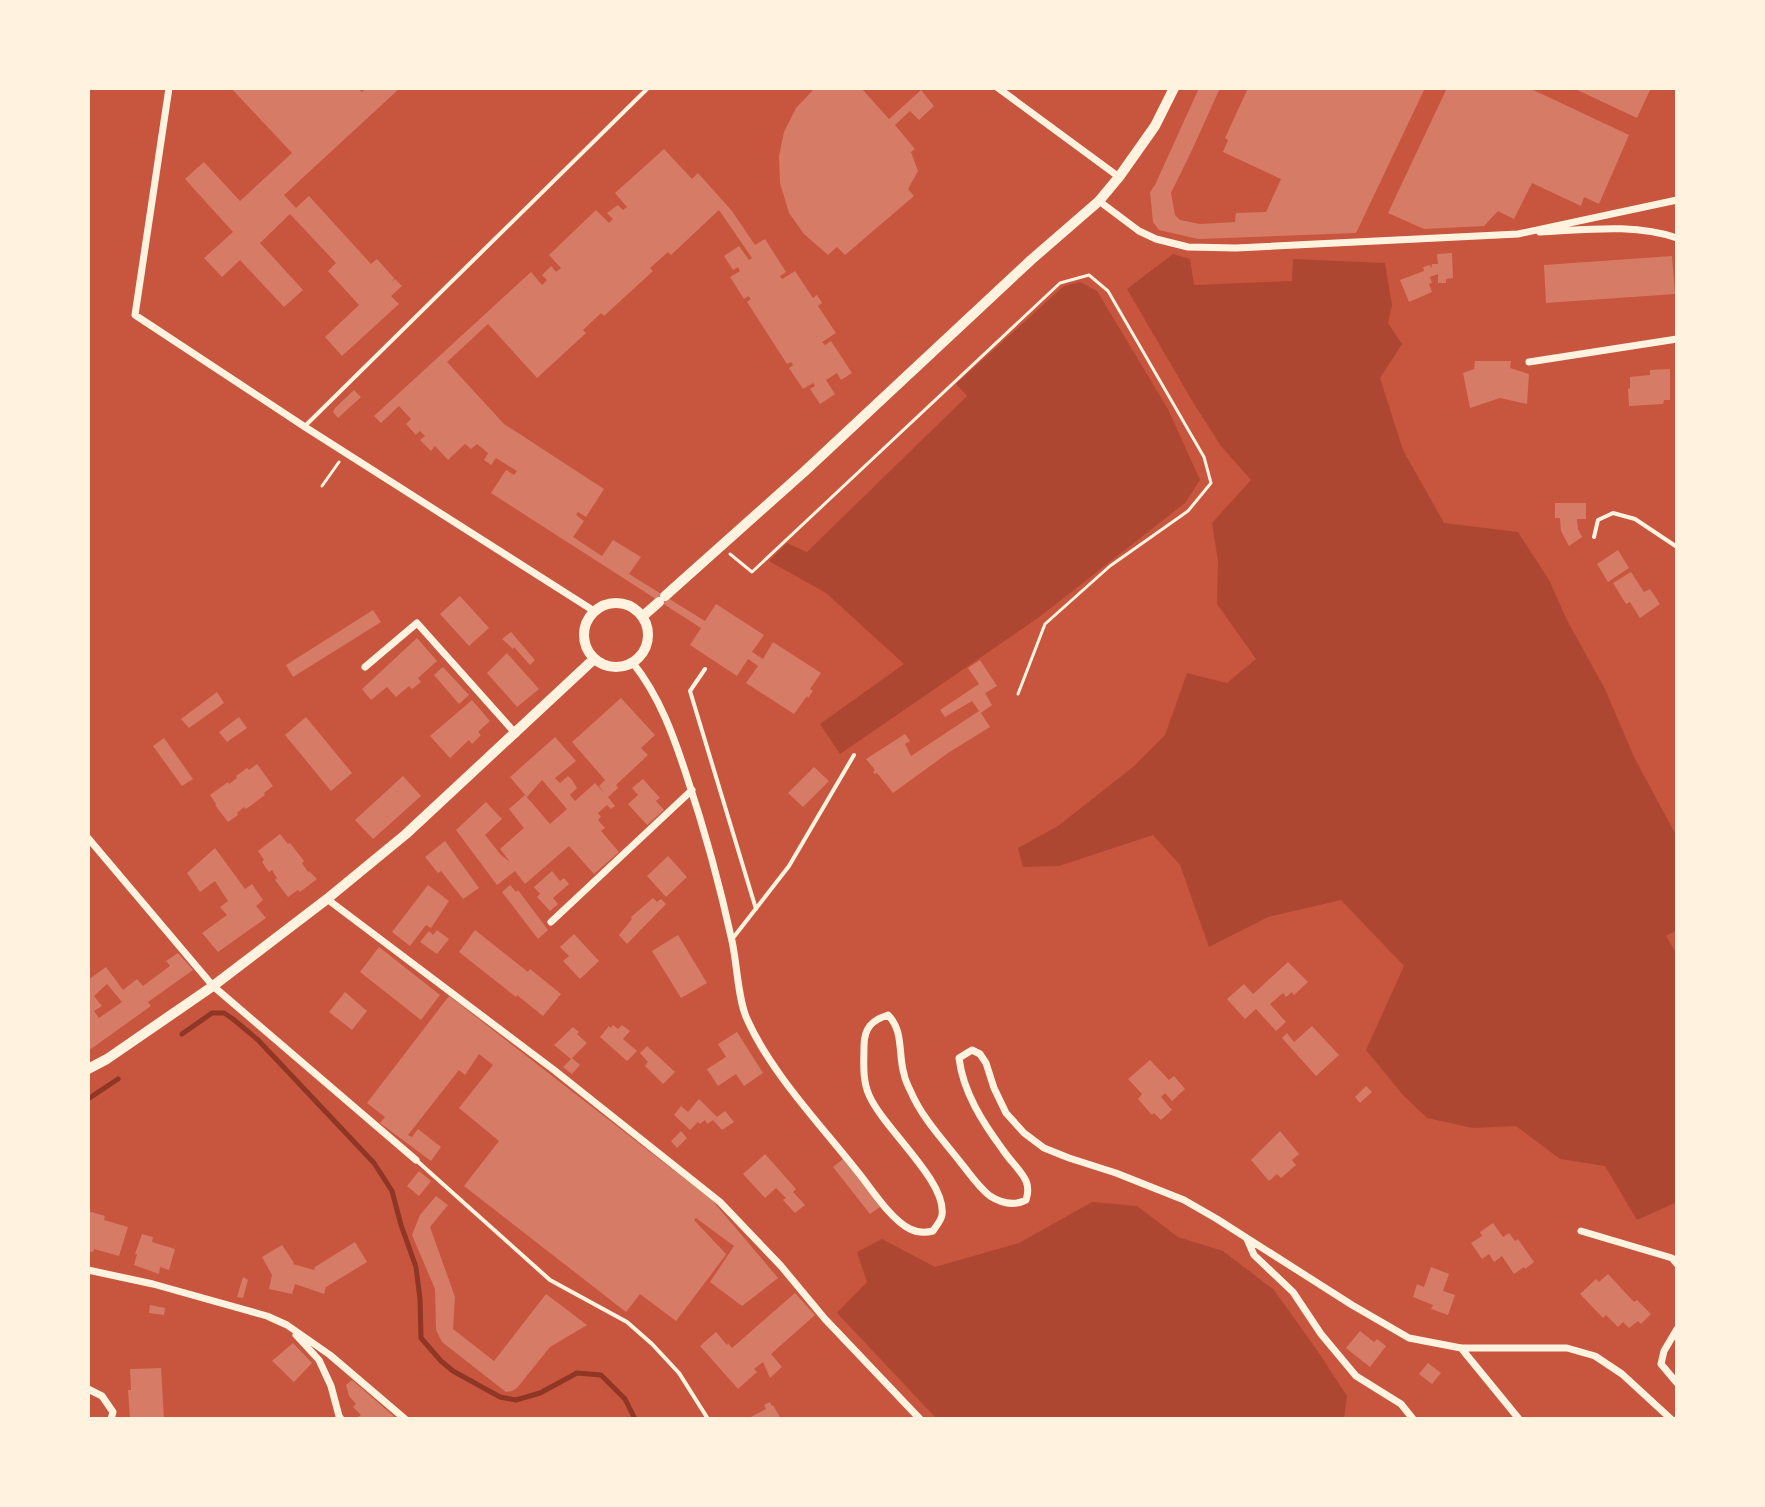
<svg xmlns="http://www.w3.org/2000/svg" width="1765" height="1507" viewBox="0 0 1765 1507" font-family="Raleway,sans-serif">
  <style>
    .green { fill: #ae4732 }
    .lines { fill: none; stroke-linecap: round; stroke-linejoin: round }
    .stream { stroke: #8f3625; stroke-width: 5 }
    .building { fill: #d67c66; fill-rule: evenodd }
    .path { stroke: #fff3e0; stroke-width: 3 }
    .service { stroke: #fff3e0; stroke-width: 4 }
    .minor { stroke: #fff3e0; stroke-width: 7 }
    .secondary { stroke: #fff3e0; stroke-width: 10 }
  </style>
  <rect width="100%" height="100%" fill="#c8553d"/>
  <path class="green" d="M1173,254l17,5 4,26 98,-4 1,-22 92,4 7,42 -4,18 14,21 -22,34 23,72 41,73 74,9 31,48 18,40 38,69 29,68 43,80v93l-11,6 11,19v247l-40,18 -32,-54 -45,-7 -44,-33 -43,2 -46,-10 -24,-23 -37,-45 38,-84 -63,-66 -73,17 -59,30 -29,-82 -27,-30 -94,31 -36,1 -5,-19 40,-22 75,-59 32,-32 22,-62 40,10 29,-24 -39,-55 1,-43 -6,-38 39,-43 -30,-34 -27,-42 -67,-115z
    M1080,282l17,9 44,73 27,45 32,71 -15,23 -147,115 -198,136 -20,-30 84,-60 -78,-71 -57,-32 18,-18 20,9 160,-156 -11,-12 108,-98z
    M1092,1202l45,4 41,31 45,14 51,39 45,63 28,43 -3,23h-407l-100,-106 30,-31 -10,-30 25,-13 53,28 84,-24z"/>
  <g class="lines">
    <path class="stream" d="M182,1034l30,-21h12l9,6 25,21 116,123 18,28 9,34 15,42 4,32 1,39 20,23 12,10 47,26 16,3 24,-7 37,-20 24,2 24,24 10,20
      M88,1099l30,-20"/>
  </g>
  <path class="building" d="M231,88h127l4,4 4,-4h34l-116,107 12,13 13,-12 62,68 6,-5 17,19 -2,4 3,-3 7,7 -11,10 8,8 -57,52 -17,-19 34,-32 -31,-34 8,-8 -46,-49 -30,29 43,47 -19,17 -44,-47 -18,17 -18,-19 29,-26 -48,-53 19,-17 36,39 52,-48z
    M815,88h46l28,31 32,-29 13,16 -15,14 -9,-9 -15,14 20,24 -4,3 7,19 -10,18 6,7 -69,59 -8,-8 -9,8 -24,-21 -15,-21 -9,-30 -1,-27 5,-24 12,-24z
    M1199,88h21l-28,62 -21,43 4,22 5,5 20,4 35,-2 1,-9 30,-1 15,-33 -58,-27 5,-12 -3,-2 23,-50h177l-69,145 -158,6 -39,-9 -6,-8 -3,-30 5,-7z
    M1447,88h82l100,47 -30,69 -15,-7 -3,9 -49,-23 -18,36 -16,-8 -14,15 -60,3 -36,-16z
    M1573,88h78l-14,30z
    M664,149l28,30 6,-6 34,38 23,34 10,-6 21,33 -6,4 2,3 13,-8 18,27 4,-3 5,8 -4,3 18,27 -14,9 3,3 6,-4 21,32 -11,7 -4,-7 -11,7 9,14 -15,10 -10,-15 5,-3 -2,-3 -10,6 -14,-21 4,-3 -2,-3 -4,2 -40,-62 4,-3 -3,-3 -4,3 -14,-22 10,-6 -2,-4 -5,3 -9,-14 15,-10 10,14 3,-2 -33,-48 -48,45 -3,-3 -18,16 3,3 -49,45 -3,-3 -18,17 3,3 -49,45 -49,-54 -41,38 57,62 100,65 -18,28 -8,-5 -2,3 8,6 -11,16 29,19 11,-16 28,17 -12,17 76,47 11,-17 48,31 -12,17 11,7 10,-17 48,31 -11,16 3,2 -5,7 -1,-2 -13,18 -48,-31 12,-17 -10,-7 -11,17 -47,-31 11,-17 -210,-135 15,-23 8,5 3,-4 -21,-13 -5,7 -7,-5 4,-7 -11,-9 -6,5 -6,-5 -17,16 -13,-14 -4,5 -11,-11 5,-4 -5,-5 -4,4 -10,-11 5,-5 -12,-13 -18,17 -7,-7 157,-144 11,13 5,-5 -5,-5 9,-9 5,6 5,-4 -12,-13 47,-45 13,13 4,-4 -6,-6 11,-8 5,5 4,-3 -12,-14z
    M1452,253l1,25 -7,1v4h-8v-9l-8,3 2,6 -3,1 3,8 -23,10 -9,-22 24,-9 -1,-4 7,-2 1,4 1,-5h6l-1,-10z
    M1672,256l3,38 -129,9 -2,-38z
    M1475,361h36l-1,7 19,6 -2,30 -27,-6 -30,10 -7,-35 11,-4z
    M1670,369v31h-6l-1,4 -34,2 -1,-17 2,-1v-11l20,-2v-5z
    M354,390l7,7 -23,21 -5,-6 2,-4z
    M1555,503h31v16h-9l1,10 4,8 -13,9 -8,-15 -1,-13h-5z
    M1618,550l11,18 -21,14 -11,-18z
    M1631,572l13,20 6,-3 10,15 -20,14 -10,-16 -4,2 -13,-21z
    M460,596l29,32 -20,18 -29,-32z
    M373,610l8,12 -88,55 -7,-12z
    M511,632l24,28 -5,5 -16,-18 -1,2 -11,-10z
    M417,638l20,23 -19,17 3,4 -9,7 -3,-3 -13,11 -9,-10 -16,13 -9,-11z
    M507,653l32,36 -22,18 -30,-34z
    M980,660l17,26 -12,7 7,12 -11,8 9,14 -42,26 -55,40 -16,-20 -2,1 -2,-2 2,-2 -9,-11 39,-25 5,7 -5,3 6,12 68,-45 -7,-10 -27,16 -5,-7 39,-26 -11,-16z
    M443,667l26,28 -10,9 -25,-29z
    M217,692l7,11 -35,25 -8,-9z
    M621,698l34,37 -14,13 7,7 -32,30 2,3 -10,9 7,9 -4,3 -4,-4 -9,8 3,4 -3,3 7,8 -4,3 18,21 -25,22 -25,-28 -44,38 -10,-13 -18,14 -41,-55 30,-28 16,17 -17,16 16,20 9,7 -10,-13 24,-21 -15,-19 16,-14 25,29 17,-15 -25,-29 -15,17 -17,-20 45,-40 21,24 -21,17 5,5 8,-7 4,4 5,8 -7,7 5,6 20,-18 10,11 -6,-8 6,-6 -33,-38z
    M472,700l18,21 -12,11 3,3 -9,9 -3,-4 -19,18 -20,-22z
    M239,717l8,11 -20,14 -8,-10z
    M306,717l46,56 -21,18 -46,-56z
    M164,738l29,41 -11,7 -29,-40z
    M257,764l16,22 -9,7 1,2 -19,14 -2,-2 -7,6 1,2 -10,7 -13,-17 1,-1 -6,-9 18,-13 1,2 8,-6 -1,-2 11,-8 2,2z
    M814,767l15,14 -26,26 -15,-14z
    M403,776l18,20 -48,43 -18,-19z
    M643,779l17,19 -4,3 8,9 -17,15 -19,-21 10,-9 -6,-7z
    M280,834l8,10 2,-1 14,18 -2,2 6,9 1,-1 8,8 -17,13 -2,-2 -10,7 -13,-17 2,-2 -5,-8 -3,2 -7,-10 2,-2 -6,-9z
    M445,841l34,47 -16,11 -22,-28 -3,2 -13,-16z
    M215,848l30,41 7,-5 11,16 -7,6 10,12 -48,34 -16,-19 25,-18 -7,-8 8,-6 -13,-20 -15,11 -13,-19z
    M668,856l19,21 -21,20 -19,-21z
    M552,871l8,10 4,-3 5,6 -16,14 5,6 -8,7 -13,-14 3,-3 -6,-7z
    M428,885l21,16 -18,27 -5,-3 -16,21 -18,-14z
    M510,885l6,7 2,-2 30,40 -10,9 -36,-47z
    M653,898l4,4 4,-3 5,5 -39,40 -8,-9 13,-16 -1,-2z
    M437,930l12,9 -12,15 -17,-12 9,-11 4,4z
    M475,930l53,42 2,-3 31,25 -18,22 -26,-21 -1,2 -57,-45z
    M574,934l25,27 -19,18 -17,-18 6,-5 -9,-9z
    M678,935l29,48 -26,15 -29,-47z
    M379,947l61,48 -19,25 -61,-48z
    M178,953l15,17 -45,32 3,4 -63,45v-71l18,-13 17,23 14,-11 6,7 27,-20 -4,-5zM107,984l15,18 -23,16 -5,-7 8,-5 -8,-10z
    M1288,962l20,20 -14,13 -2,-3 -6,5 -3,-4 -13,11 16,18 -10,9 -20,-22 -11,10 -18,-20 17,-15 9,10z
    M345,992l22,19 -15,19 -23,-18z
    M449,996l263,204 66,78 -36,28 -32,-24 24,-36 -38,-28 -2,2 32,34 -1,2 -49,65 -36,-27 -14,18 -162,-126 35,-45 -40,-33 34,-43 -14,-11 -14,21 -6,-5 -51,65 4,2 6,-8 23,18 -10,14 -51,-38 5,-6 -18,-14z
    M613,1025l5,4 4,-4 8,6 -7,8 14,12 -10,10 -27,-24 9,-11 2,2z
    M1312,1026l27,29 -23,21 -34,-38 5,-5 7,9z
    M573,1027l6,5 -2,2 10,9 -15,15 8,7 -8,9 -9,-7 8,-8 -17,-14z
    M737,1032l26,41 -19,13 -8,-12 -18,12 -11,-17 19,-12 -8,-13z
    M647,1046l28,26 -12,12 -18,-18 3,-4 -8,-9z
    M1150,1060l19,20 5,-4 11,13 -13,12 -7,-8 -4,4 11,13 -11,10 -7,-7 -2,2 -14,-16 4,-5 -14,-15z
    M1366,1086l6,6 -12,11 -5,-6z
    M699,1099l18,18 8,-6 9,11 -12,8 -9,-10 -6,4 -2,-4 -5,4 -2,-2 -8,8 -16,-15 7,-9 7,6z
    M681,1131l6,7 -10,10 -6,-7z
    M1280,1131l19,23 -7,6 4,5 -15,13 -4,-4 -8,7 -18,-21z
    M765,1154l31,35 -3,3 12,13 -10,8 -12,-13 3,-2 -10,-10 -11,10 -22,-24z
    M843,1159l37,48 -10,7 -37,-47z
    M419,1171l12,10 -12,15 -12,-10z
    M436,1196l12,9 -18,22 25,70 -2,32 41,32 52,-67 41,31 -37,22 -33,41 -5,3 -6,1 -64,-50 -6,-12 -1,-41 -23,-54 8,-20z
    M88,1211l17,5 -1,4 24,7 -9,29 -25,-7 -1,3 -5,-1z
    M1493,1223l10,14 6,-4 6,8 3,-2 16,23 -9,7 -1,-2 -10,7 -12,-18 -8,6 -5,-8 -7,5 -11,-16 11,-7 -2,-4z
    M142,1234l11,3 -1,5 23,7 -6,21 -9,-3 -1,7 -25,-9 3,-11h-2z
    M355,1242l12,20 -41,25 -2,7 -29,-10 -3,10 -23,-5 3,-14 -10,-18 20,-12 12,18 -1,1 21,6 1,-3z
    M1431,1267l18,7 -6,17 12,4 -7,20 -17,-6 2,-4 -20,-8 4,-13 7,3z
    M1608,1274l26,28 3,-2 14,14 -10,10 -3,-3 -9,7 -6,-6 -5,5 -12,-12 -3,3 -23,-24 16,-15 3,3z
    M243,1277l5,3 -5,18 -6,-1z
    M795,1293l20,22 -44,39 11,13 -12,11 -7,-16 -9,7 3,3 -19,17 -38,-43 16,-14 11,13 1,-2 4,5z
    M150,1305l15,3 -1,7 -15,-2z
    M1360,1331l14,11 3,-3 9,7 -16,21 -24,-19z
    M293,1343l19,20 -18,19 -22,-21z
    M1428,1363l13,10 -9,11 -13,-10z
    M161,1368l3,51h-34l-2,-29h3l-1,-21z
    M352,1380l45,39h-36l-3,-2 3,-2 -8,-8 3,-3 -7,-8 -3,-11z
    M770,1402l2,4 1,-1 8,14h-34l19,-10 -2,-4z"/>
  <g class="lines">
    <path class="path" d="M322,486l17,-24
      M730,554l22,18 308,-289 29,-8 19,16 96,166 7,26 -23,28 -78,55 -65,58 -27,70"/>
    <path class="service" d="M305,426l343,-338
      M1594,537l4,-17 15,-7 22,6 42,28
      M705,669l-15,22 66,218
      M733,938l56,-72 65,-111
      M416,1160l134,120 77,42 25,22 27,29 29,46"/>
    <path class="minor" d="M169,88l-34,227 170,112 289,184
      M998,88l121,89
      M1099,201l40,30 17,8 32,8 48,1 282,-14 159,-34
      M1540,232c45,-2 94,-9 137,6
      M1529,362l148,-23
      M633,663c27,34 41,74 54,114 18,54 33,109 45,164 5,22 6,59 15,78 24,54 73,105 110,152 14,17 33,48 53,58 8,4 15,4 23,2 3,-5 8,-10 9,-16 5,-34 -59,-87 -73,-120 -7,-16 -5,-33 -5,-49 0,-18 8,-26 24,-31 16,16 10,39 16,59 1,6 4,12 7,18 11,26 33,49 50,71 9,11 18,25 29,33 11,7 24,10 36,4 2,-6 3,-12 0,-19 -5,-11 -16,-20 -23,-31 -20,-27 -40,-58 -44,-92l13,-8 8,4 6,9 8,25 12,25 18,20 20,15 25,10 47,15 68,27 33,19 135,86 57,33 52,10h106l28,8 27,18 49,45
      M365,667l52,-44 99,111
      M88,838l125,148 203,174
      M327,899l227,171 166,132 61,64 44,53 95,100
      M551,922l141,-132
      M1581,1231l91,27 5,6
      M1247,1239l7,16 39,37 28,42 35,42 45,28 12,15
      M88,1270l65,14 114,32 20,9 43,30 75,64
      M1677,1329l-13,22 -3,13 16,19
      M296,1335l23,25 12,26 8,30 2,3
      M1461,1348l58,71
      M88,1389l14,7 11,16 -2,7"/>
    <path class="secondary" d="M665,596l140,-125 226,-211 68,-59 20,-24 36,-51 19,-38
      M584 635a32 32 0 1 1 64 0a32 32 0 1 1-64 0Z
      M643,616l16,-14
      M88,1069l19,-10 106,-73 114,-87 79,-65 188,-175"/>
  </g>
  <rect width="1765" height="1507" fill="none" stroke="#fff3e0" stroke-width="180"/>
</svg>
